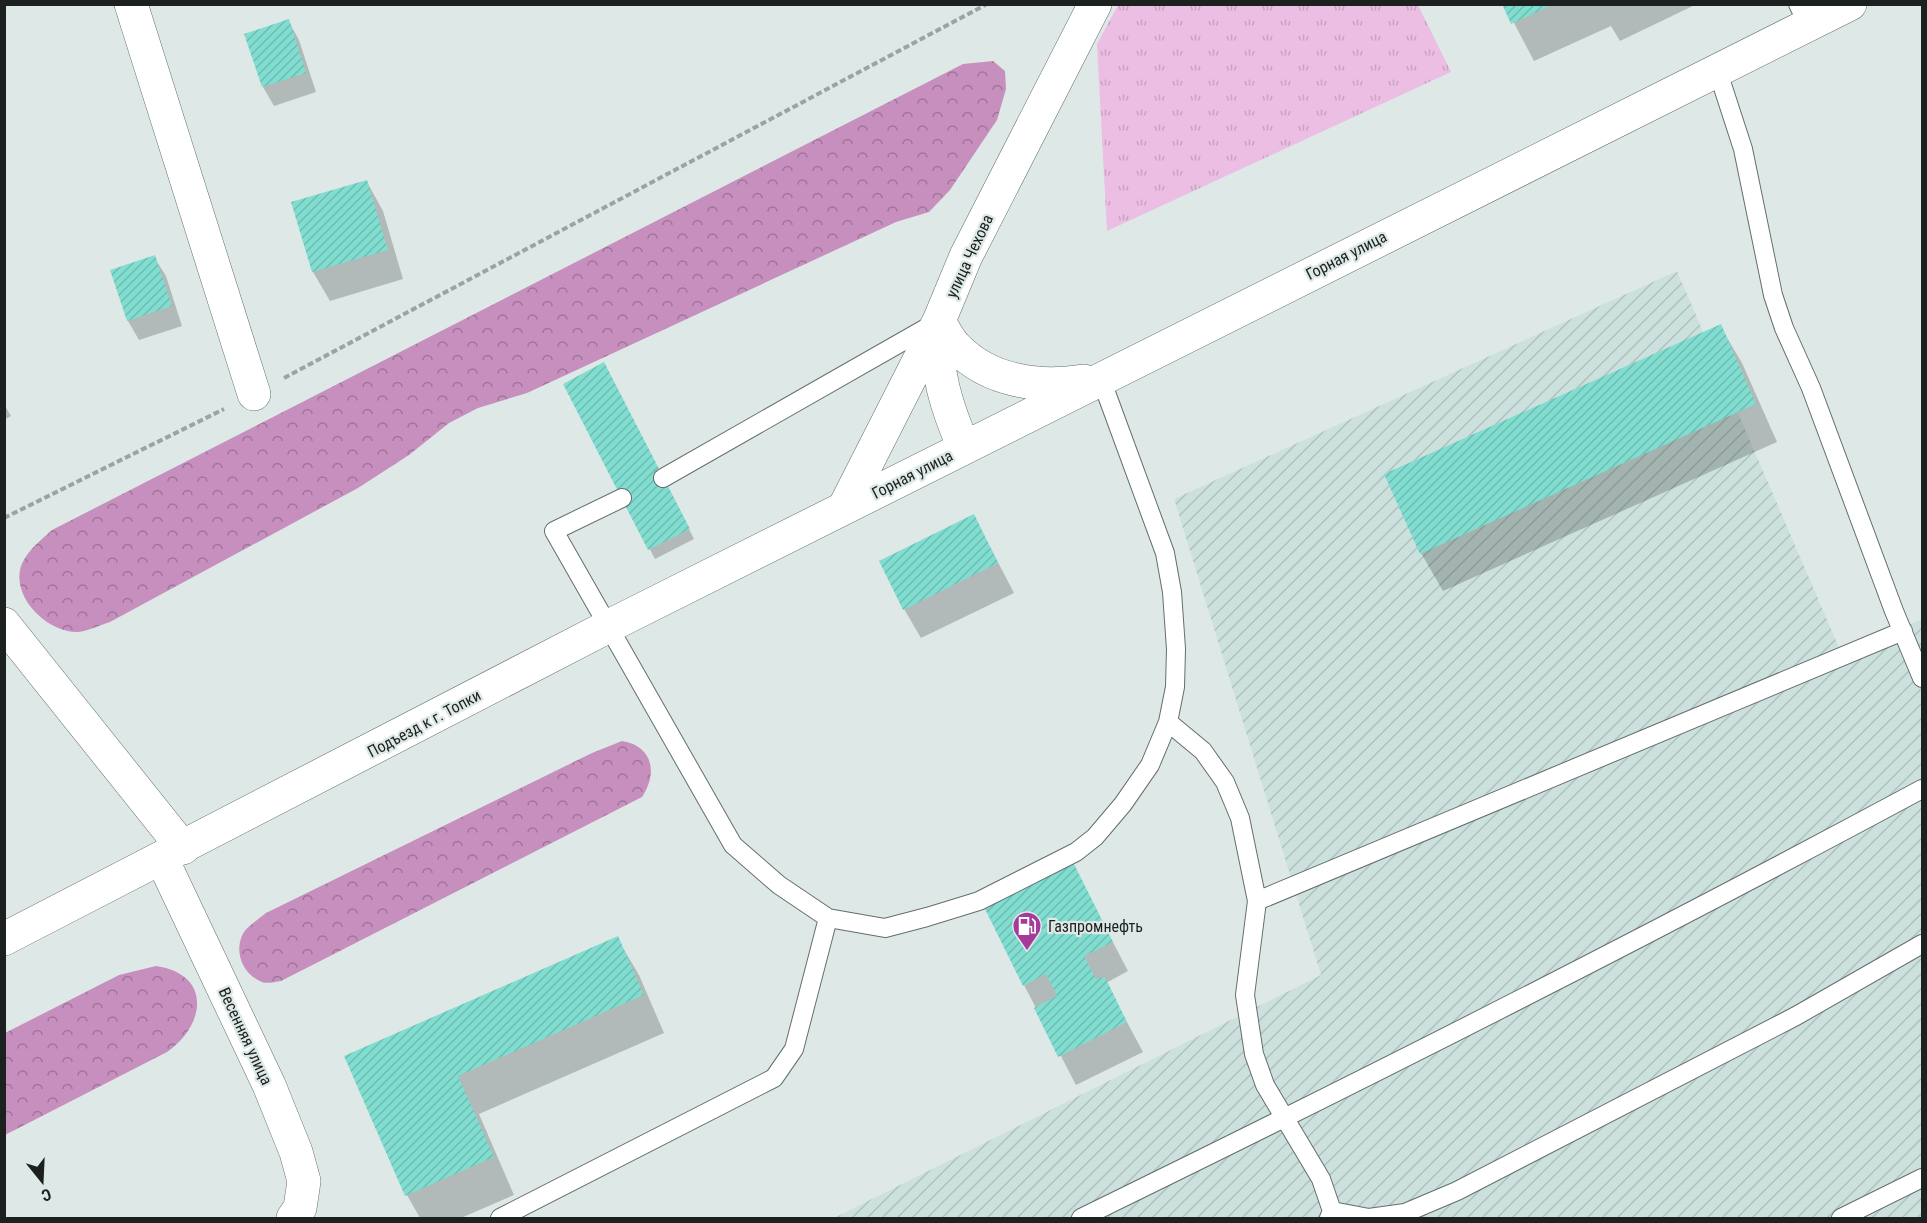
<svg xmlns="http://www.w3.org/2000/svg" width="1927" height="1223" viewBox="0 0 1927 1223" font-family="'Roboto Condensed',sans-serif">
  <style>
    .industrial { fill: url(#industrial-furrows) }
    .forest { fill: url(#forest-crowns) }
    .park { fill: url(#park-tufts) }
    .shadow { fill: #0003 }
    .building { fill: url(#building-hatch) }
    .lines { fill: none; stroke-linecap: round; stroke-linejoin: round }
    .service-casing { stroke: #646e6c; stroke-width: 20 }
    .minor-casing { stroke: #646e6c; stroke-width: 34 }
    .tertiary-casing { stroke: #646e6c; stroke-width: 34 }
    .path { stroke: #9ba4a3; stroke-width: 4; stroke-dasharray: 6 3; stroke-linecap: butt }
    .service { stroke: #fff; stroke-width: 18 }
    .minor { stroke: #fff; stroke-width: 33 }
    .tertiary { stroke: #fff; stroke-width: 33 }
    .labels { text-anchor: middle; stroke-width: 4.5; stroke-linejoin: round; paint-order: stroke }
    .street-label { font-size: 16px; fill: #1c2120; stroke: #dee9e7 }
    .poi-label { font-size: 16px; fill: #1c2120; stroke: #dee9e7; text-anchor: start }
  </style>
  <defs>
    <pattern id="industrial-furrows" width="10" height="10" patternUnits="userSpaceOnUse" patternTransform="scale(1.5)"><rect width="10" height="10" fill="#cce1dd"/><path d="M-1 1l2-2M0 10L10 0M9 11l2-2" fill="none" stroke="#afc1bd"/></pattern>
    <pattern id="forest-crowns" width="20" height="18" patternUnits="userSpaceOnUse" patternTransform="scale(1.5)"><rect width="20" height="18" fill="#c68fbe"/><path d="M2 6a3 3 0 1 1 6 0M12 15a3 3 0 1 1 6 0" fill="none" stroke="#a0749a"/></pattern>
    <pattern id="park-tufts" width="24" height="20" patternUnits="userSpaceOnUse" patternTransform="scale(1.5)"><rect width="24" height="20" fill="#ecbee4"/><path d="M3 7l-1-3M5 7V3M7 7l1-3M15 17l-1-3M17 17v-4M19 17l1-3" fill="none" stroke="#caa3c3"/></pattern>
    <pattern id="building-hatch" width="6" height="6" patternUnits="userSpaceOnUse" patternTransform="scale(1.5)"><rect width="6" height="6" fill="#80ddd0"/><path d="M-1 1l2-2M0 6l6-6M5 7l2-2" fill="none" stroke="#6ebdb2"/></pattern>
  </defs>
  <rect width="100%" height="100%" fill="#dee9e7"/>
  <path class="industrial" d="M1677,271l166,386 79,-38v599h-1088l487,-243 -147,-476z"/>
  <path class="forest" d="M993,61l12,10 1,18 -9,31 -47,70 -21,22 -33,10 -369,171 -49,15 -29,15 -40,32 -51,33 -248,134c-10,3 -22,9 -32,10 -29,1 -64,-32 -58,-62 4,-17 20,-29 32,-40l911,-466z
    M622,741c31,5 36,32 20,56l-361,184c-6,1 -14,3 -19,1 -20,-8 -29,-32 -18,-50 5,-7 15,-13 22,-19l326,-160z
    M156,966c56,8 50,59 11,86l-162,83v-102l114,-58z"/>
  <path class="park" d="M1118,5h300l33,67 -344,159 -10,-187z"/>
  <path class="shadow" d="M1504,4h193l-77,37 -9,-15 -77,35z
    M288,20l11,20 17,52 -42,14 -11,-19z
    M367,182l16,29 20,68 -73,22 -17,-29 -20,-69z
    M154,257l12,19 16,50 -43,14 -11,-19 -16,-50z
    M1720,326l22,37 35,79 -334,149 -22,-38z
    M609,373l85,166 -39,20 -90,-175z
    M4,404l7,12 -7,4z
    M974,516l40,77 -93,45 -17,-29z
    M1071,862l57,109 -22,12 37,69 -67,33 -52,-100z
    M617,938l22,37 25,58 -185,81 35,81 -53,23h-41l-13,-23 -61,-138z"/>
  <path class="building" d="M1502,4h52l-43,20z
    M289,19l17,54 -44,14 -18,-53z
    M367,180l21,70 -76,22 -21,-70z
    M155,255l17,51 -45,15 -17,-51z
    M1721,324l35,80 -336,150 -36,-80z
    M604,362l86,167 -42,21 -85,-166z
    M974,514l24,49 -95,47 -24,-49z
    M1072,860l41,82 -29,14 12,23 9,-2 22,45 -69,35 -24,-49 23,-12 -11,-22 -23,12 -40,-81z
    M618,936l26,59 -186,81 36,81 -89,39 -61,-140z"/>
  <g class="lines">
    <g class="service-casing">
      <path id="service" d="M1798,4l10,21
        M1717,69l26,80 30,146 11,33 27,60 83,223 28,67
        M663,478l272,-155
        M622,498l-68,33 179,314 46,40 49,33 57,10 42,-11 52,-16 97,-49 19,-15 28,-33 27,-39 18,-43 7,-35 1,-38 -4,-57 -7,-39 -64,-174
        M1168,722l35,29 22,31 15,36 17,83 -12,94 9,59 11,31 56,94 11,32 -3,7
        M1257,901l646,-270
        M1332,1211l37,7 36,-5 52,-22 339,-175 126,-72
        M500,1218l274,-140 20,-29 34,-131
        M1081,1218c283,-138 564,-280 841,-429
        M1841,1218l81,-40"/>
    </g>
    <g class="minor-casing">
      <path id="minor" d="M131,4l123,390
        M4,624l179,224
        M162,859l107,226 27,67 8,29 -4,27 -7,10"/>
    </g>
    <g class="tertiary-casing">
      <path id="tertiary" d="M939,321c5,8 10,20 18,27 33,34 83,40 127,33
        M938,328c-3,44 9,80 26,120
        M844,508l95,-187 27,-65 129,-252
        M4,939l605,-313 1241,-622"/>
    </g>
    <path class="path" d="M284,378l703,-374
      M4,518l220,-109"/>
    <use href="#service" class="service"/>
    <use href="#minor" class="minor"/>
    <use href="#tertiary" class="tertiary"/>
  </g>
  <defs>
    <g id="fuel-pin" transform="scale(1.5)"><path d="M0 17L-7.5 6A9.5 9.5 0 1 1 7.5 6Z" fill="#a53a9b" stroke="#dee9e7"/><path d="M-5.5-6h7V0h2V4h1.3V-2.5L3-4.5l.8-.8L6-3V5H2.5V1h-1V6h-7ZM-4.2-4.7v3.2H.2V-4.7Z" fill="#fff"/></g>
  </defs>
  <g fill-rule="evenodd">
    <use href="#fuel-pin" x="1027" y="926"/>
  </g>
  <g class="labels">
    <g class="street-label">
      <text transform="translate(1346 255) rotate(-27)" y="6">Горная улица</text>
      <text transform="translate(969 256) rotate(-65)" y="6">улица Чехова</text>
      <text transform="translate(912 474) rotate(-27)" y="6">Горная улица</text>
      <text transform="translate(424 723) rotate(-28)" y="6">Подъезд к г. Топки</text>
      <text transform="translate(246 1036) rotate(65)" y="6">Весенняя улица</text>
    </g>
    <g class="poi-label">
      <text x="1048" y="932">Газпромнефть</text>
    </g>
  </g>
  <rect width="1927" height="1223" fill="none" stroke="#1c2120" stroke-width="12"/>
  <g transform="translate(42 1181) rotate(162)" stroke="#dee9e7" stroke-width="4.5" paint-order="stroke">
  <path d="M0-4.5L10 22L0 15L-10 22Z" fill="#1c2120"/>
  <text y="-9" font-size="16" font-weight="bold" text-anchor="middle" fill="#1c2120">С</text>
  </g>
</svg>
